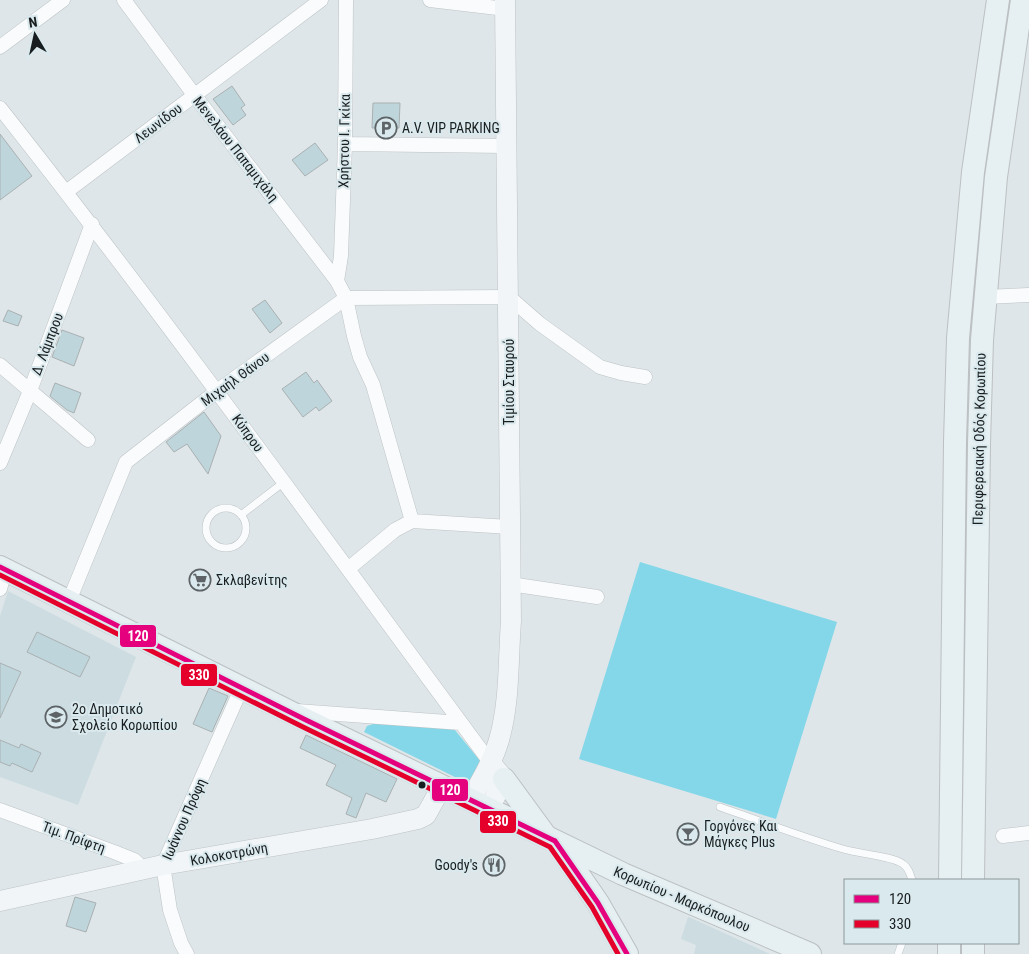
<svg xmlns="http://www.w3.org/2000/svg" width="1029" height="954" viewBox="0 0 1029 954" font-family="'Roboto Condensed',sans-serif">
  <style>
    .built { fill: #ccdce1 }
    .green { fill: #83d7e8 }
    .building { fill: #bed6db; stroke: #aab0b2 }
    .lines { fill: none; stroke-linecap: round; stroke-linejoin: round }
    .lane-casing { stroke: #bdc3c5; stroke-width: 8 }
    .street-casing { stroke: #bdc3c5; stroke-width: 15 }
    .secondary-casing { stroke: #bdc3c5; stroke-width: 21 }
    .primary-casing { stroke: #bcc0c2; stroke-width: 24 }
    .lane { stroke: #fafbfc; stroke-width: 7 }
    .street { stroke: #fafbfc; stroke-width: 14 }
    .secondary { stroke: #f1f5f7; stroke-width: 20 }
    .primary { stroke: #e6eff2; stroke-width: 22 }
    .bus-1-casing { stroke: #dae9ed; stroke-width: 9 }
    .bus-2-casing { stroke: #dae9ed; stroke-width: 9 }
    .bus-1 { stroke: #e5007d; stroke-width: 5 }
    .bus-2 { stroke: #e4002b; stroke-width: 5 }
    .bus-dot { fill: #181d1f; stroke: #dae9ed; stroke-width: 2 }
    .labels { text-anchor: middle; stroke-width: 4; stroke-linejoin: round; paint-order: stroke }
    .street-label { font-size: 14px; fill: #181d1f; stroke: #dae9ed }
    .poi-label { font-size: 14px; fill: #181d1f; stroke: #dae9ed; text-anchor: start }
    .line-badge { stroke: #dae9ed; stroke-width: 2 }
    .badge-label { font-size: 14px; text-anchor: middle; font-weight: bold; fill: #fff }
  </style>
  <rect width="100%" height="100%" fill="#dee6e9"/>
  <path class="built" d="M8,591l128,66 -58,148 -78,-28v-161z
    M688,917h1l81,37h-76l2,-9 -15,-6z"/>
  <path class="green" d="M640,562l197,60 -61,197 -197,-60z
    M379,722l75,7 28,34 -8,18 -7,2 -103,-51 3,-6z"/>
  <path class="building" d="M232,86l13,19 -4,3 5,7 -13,10 -20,-26z
    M373,103h27l-1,25h-27z
    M0,134l32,42 -32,24z
    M315,143l13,17 -23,16 -13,-16z
    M265,300l17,23 -12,10 -18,-24z
    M8,310l14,6 -4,10 -15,-5z
    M62,330l22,8 -10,28 -22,-9z
    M306,372l8,11 3,-3 15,21 -13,10 -3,-4 -13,10 -21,-28z
    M55,383l26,10 -7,20 -7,-3 -17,-14z
    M204,412l17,24 -13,38 -21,-30 -13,8 -8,-10z
    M37,632l53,25 -10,20 -53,-25z
    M0,663l21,9 -21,46z
    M209,688l19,8 -16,36 -19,-8z
    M306,735l91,44 -11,23 -20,-9 -10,25 -10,-4 6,-16 -26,-13 10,-20 -36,-17z
    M0,740l19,8 2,-4 20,9 -9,19 -20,-9 -2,3 -10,-4z
    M75,897l21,6 -10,29 -20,-6z"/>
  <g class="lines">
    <g class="lane-casing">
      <path id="lane" d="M206 528a20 20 0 1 1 40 0a20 20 0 1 1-40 0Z
        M241,515l43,-33
        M720,807c41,14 82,30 123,42 16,5 49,7 60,15 6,4 7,10 9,16
        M898,954l4,-11"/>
    </g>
    <g class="street-casing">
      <path id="street" d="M124,0l71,96 142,185 9,17 8,38 6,21 13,28 39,136
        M430,0l76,9
        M0,47l63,-47
        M0,108c169,214 328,435 490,654
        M345,144l161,2
        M66,192l255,-192
        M337,281l4,-25 4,-112 1,-144
        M985,297l44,-2
        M346,298l163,-1 31,27 60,43 21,6 24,4
        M0,365l88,75
        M0,463l30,-72 62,-167
        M348,569l47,-39 17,-9 98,6
        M510,584l87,13
        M0,589l5,-19
        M69,601l57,-139 91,-71 129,-93
        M297,711l164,12
        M0,810l114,42 20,8 10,9
        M1003,836l26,-3
        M187,954l-6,-11 -11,-33 -7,-45 79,-178"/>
    </g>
    <g class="secondary-casing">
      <path id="secondary" d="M470,800c11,-19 23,-39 29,-60 11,-38 9,-80 12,-119l-6,-621
        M489,809l15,-30 -10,-12
        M0,901l163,-36 209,-36 46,-10 8,-4 16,-29"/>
    </g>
    <g class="primary-casing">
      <path id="primary" d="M0,567l306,153 317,154 187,80
        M504,779l41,56
        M556,842l42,61 29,51
        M950,880l5,-438 3,-104 15,-166 25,-172
        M973,880l6,-436 3,-104 14,-163 26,-177
        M949,943v11
        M973,954v-11"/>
    </g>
    <use href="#lane" class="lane"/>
    <use href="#street" class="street"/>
    <use href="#secondary" class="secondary"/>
    <use href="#primary" class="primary"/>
    <g class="bus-1-casing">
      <path id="bus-1" d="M0,567l306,153 249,121
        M555,841l43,62 29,51"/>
    </g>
    <g class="bus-2-casing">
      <path id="bus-2" d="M0,575l303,152 247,120 42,60 26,47"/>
    </g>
    <use href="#bus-1" class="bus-1"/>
    <use href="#bus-2" class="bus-2"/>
  </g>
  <defs>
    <g id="parking-ring" transform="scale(1.125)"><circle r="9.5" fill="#dae9ed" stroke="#5d6366" stroke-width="1.5"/><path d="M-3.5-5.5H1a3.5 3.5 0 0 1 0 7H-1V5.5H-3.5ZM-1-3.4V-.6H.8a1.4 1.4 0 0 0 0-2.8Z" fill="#5d6366"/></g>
    <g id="supermarket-ring" transform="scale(1.125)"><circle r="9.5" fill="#dae9ed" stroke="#5d6366" stroke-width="1.5"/><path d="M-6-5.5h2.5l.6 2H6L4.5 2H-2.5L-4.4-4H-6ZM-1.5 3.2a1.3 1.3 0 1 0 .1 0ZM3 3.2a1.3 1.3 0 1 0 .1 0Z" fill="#5d6366"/></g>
    <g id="school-ring" transform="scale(1.125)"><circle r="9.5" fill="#dae9ed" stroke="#5d6366" stroke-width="1.5"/><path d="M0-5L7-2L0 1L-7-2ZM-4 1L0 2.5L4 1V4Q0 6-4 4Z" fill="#5d6366"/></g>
    <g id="bar-ring" transform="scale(1.125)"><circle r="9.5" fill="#dae9ed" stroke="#5d6366" stroke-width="1.5"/><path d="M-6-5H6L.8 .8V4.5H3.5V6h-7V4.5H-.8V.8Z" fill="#5d6366"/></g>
    <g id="restaurant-ring" transform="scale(1.125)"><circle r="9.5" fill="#dae9ed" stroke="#5d6366" stroke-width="1.5"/><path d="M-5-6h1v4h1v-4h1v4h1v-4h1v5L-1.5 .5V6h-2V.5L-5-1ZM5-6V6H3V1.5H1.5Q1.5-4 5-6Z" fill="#5d6366"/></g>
  </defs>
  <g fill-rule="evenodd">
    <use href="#parking-ring" x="386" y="128"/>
    <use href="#supermarket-ring" x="200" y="580"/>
    <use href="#school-ring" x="56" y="717"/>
    <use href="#bar-ring" x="688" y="834"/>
    <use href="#restaurant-ring" x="494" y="865"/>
  </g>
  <circle class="bus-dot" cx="422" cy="785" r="4.5"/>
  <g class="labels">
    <g class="street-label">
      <text transform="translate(158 123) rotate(-37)" y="5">Λεωνίδου</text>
      <text transform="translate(344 141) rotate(-89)" y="5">Χρήστου Ι. Γκίκα</text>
      <text transform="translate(236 149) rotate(52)" y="5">Μενελάου Παπαμιχάλη</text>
      <text transform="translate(47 344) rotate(-69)" y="5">Δ. Λάμπρου</text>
      <text transform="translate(235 379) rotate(-36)" y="5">Μιχαήλ Θάνου</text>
      <text transform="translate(509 382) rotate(-90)" y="5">Τιμίου Σταυρού</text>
      <text transform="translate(248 433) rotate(54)" y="5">Κύπρου</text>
      <text transform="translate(979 439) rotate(-89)" y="5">Περιφερειακή Οδός Κορωπίου</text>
      <text transform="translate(184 819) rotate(-66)" y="5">Ιωάννου Πρόφη</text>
      <text transform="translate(74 837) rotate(20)" y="5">Τιμ. Πρίφτη</text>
      <text transform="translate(229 854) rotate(-10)" y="5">Κολοκοτρώνη</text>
      <text transform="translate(682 899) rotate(23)" y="5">Κορωπίου - Μαρκόπουλου</text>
    </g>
    <g class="poi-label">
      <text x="402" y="133">A.V. VIP PARKING</text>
      <text x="216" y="585">Σκλαβενίτης</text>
      <text x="72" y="714">2ο Δημοτικό<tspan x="72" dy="16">Σχολείο Κορωπίου</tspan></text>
      <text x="704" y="831">Γοργόνες Και<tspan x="704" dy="16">Μάγκες Plus</tspan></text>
      <text x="478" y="870" text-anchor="end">Goody's</text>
    </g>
  </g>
  <g class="line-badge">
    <rect x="119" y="624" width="38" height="24" rx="5" fill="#e5007d"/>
    <rect x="180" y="663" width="38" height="24" rx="5" fill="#e4002b"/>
    <rect x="431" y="778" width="38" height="24" rx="5" fill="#e5007d"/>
    <rect x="479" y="810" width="38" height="24" rx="5" fill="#e4002b"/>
  </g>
  <g class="badge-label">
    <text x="138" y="641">120</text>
    <text x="199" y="680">330</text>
    <text x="450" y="795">120</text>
    <text x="498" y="826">330</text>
  </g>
  <rect x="844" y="879" width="175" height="65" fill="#dae9ed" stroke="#8c979b"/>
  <rect x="854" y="895" width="25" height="8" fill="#e5007d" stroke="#8c979b"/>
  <text x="889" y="904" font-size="15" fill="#181d1f">120</text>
  <rect x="854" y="920" width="25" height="8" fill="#e4002b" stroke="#8c979b"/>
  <text x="889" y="929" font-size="15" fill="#181d1f">330</text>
  <g transform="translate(35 35) rotate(351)" stroke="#dae9ed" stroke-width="4" paint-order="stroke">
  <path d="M0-4L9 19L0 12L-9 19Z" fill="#181d1f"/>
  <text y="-8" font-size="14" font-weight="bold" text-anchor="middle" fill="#181d1f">N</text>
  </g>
</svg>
